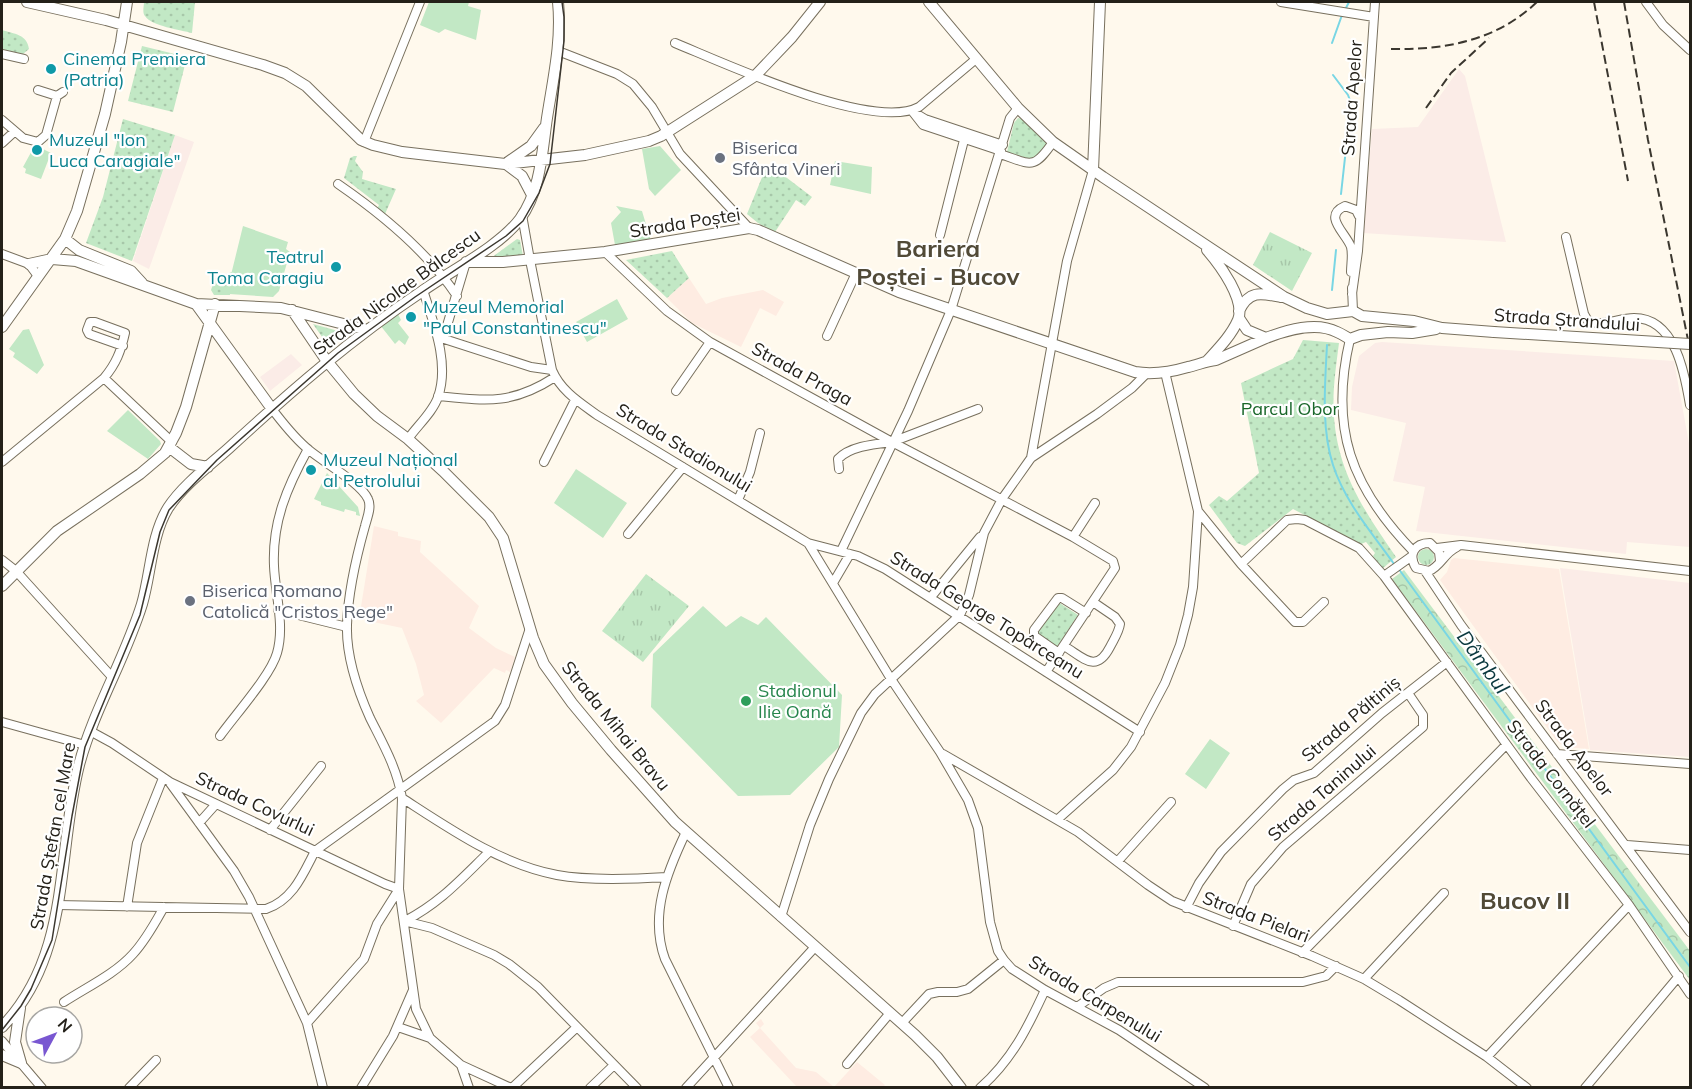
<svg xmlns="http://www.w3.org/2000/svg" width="1692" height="1089" viewBox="0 0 1692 1089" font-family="Mulish,sans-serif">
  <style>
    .commercial { fill: #fbece7 }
    .medical { fill: #feece2 }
    .grass { fill: url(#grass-tufts) }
    .forest { fill: url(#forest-crowns) }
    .park { fill: url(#park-dots) }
    .garden { fill: #c2e8c5 }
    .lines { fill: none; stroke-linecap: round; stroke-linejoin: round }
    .stream { stroke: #79d6e4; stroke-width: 2 }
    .minor-casing { stroke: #78705e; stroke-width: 10 }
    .major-casing { stroke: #78705e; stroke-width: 12 }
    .minor { stroke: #fff; stroke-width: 8 }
    .major { stroke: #fff; stroke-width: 10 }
    .tram { stroke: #3b372f; stroke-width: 1.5 }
    .rail { stroke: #3b372f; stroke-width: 2; stroke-dasharray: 9 4.5; stroke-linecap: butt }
    .major-bridge-casing { stroke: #78705e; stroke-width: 12; stroke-linecap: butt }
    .major-bridge { stroke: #fff; stroke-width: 10 }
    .culture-dot { fill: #0f9aa8; stroke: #fff; stroke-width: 2 }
    .worship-dot { fill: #6b7280; stroke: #fff; stroke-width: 2 }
    .leisure-dot { fill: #2e9e5b; stroke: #fff; stroke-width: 2 }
    .labels { text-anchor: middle; stroke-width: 4.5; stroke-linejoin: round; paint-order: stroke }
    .culture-label { font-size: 18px; fill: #0d838f; stroke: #fff; text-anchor: start }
    .street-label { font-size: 18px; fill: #242119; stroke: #fff }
    .worship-label { font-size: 18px; fill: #5b616d; stroke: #fff; text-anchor: start }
    .park-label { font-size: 18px; fill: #19672a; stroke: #fff }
    .leisure-label { font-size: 18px; fill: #27864d; stroke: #fff; text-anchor: start }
    .water-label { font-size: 20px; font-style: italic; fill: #0a383e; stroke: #fff }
    .district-label { font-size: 24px; font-weight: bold; fill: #514a38; stroke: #fff }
  </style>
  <defs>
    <pattern id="grass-tufts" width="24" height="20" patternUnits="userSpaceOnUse" patternTransform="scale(1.5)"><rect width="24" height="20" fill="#c2e8c5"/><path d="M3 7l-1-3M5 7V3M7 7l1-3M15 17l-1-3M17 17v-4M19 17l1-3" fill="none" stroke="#a7c7a9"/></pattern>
    <pattern id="forest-crowns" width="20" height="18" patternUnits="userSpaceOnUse" patternTransform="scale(1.5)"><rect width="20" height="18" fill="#c2e8c5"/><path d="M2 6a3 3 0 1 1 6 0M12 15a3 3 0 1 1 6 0" fill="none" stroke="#a7c7a9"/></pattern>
    <pattern id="park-dots" width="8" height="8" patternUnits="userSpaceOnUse" patternTransform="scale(1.5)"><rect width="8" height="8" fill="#c2e8c5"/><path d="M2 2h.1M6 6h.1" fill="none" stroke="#a7c7a9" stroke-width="1.8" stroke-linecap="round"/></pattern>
  </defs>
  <rect width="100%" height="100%" fill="#fff9ed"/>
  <path class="commercial" d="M1459,69l6,7 41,166 -143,-9 9,-104 46,-2z
    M175,135l19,7 -45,127 -16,-8z
    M1382,342l292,19 16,88v98l-63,-5 -1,12 -210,-23 9,-44 -32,-6 13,-58 -55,-13 1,-23 7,-31 16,-13z
    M291,354l11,11 -32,26 -10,-14z
    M1560,568l130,15v174l-100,-7z"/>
  <path class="medical" d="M689,278l17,26 16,-6 41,-8 21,12 -8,14 -16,-8 -19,39 -49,-24 -25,-25z
    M374,526l24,6v4l23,5 -1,11 59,54 -10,22 27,20 19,9 -5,15 -4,-2 -1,3 -11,-5 -53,55 -25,-22 8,-6 -8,-31 -14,-36 -43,-9z
    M1454,558l105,11 30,180 -25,-2 -8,-7 -116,-160 7,-8 4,-12z
    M761,1019l3,5 -4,4 36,40 20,4 18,15h-37l-47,-50 10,-9 -4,-5z
    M857,1062l28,23 -2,2h-49z"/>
  <path class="grass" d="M1270,232l42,21 -20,38 -39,-26z
    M1418 557a8 8 0 1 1 16 0a8 8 0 1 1-16 0Z
    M646,574l43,32 -46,56 -41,-31z"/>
  <path class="forest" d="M1404,570l286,381v29l-298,-401z"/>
  <path class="park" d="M144,2h51l-3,31c-11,-3 -41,-7 -47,-17 -3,-3 -1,-10 -1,-14z
    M2,30c12,4 25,4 27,19l-6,5 -21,-5z
    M142,46l45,11 -14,55 -45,-11z
    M1018,118l5,1 27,23 -17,18 -26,-8 7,-29z
    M123,119l52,16 -43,126 -46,-18 17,-46z
    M354,156h3l-2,5 8,11 -1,7 34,10 -11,25 -2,1 -6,-6 2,-4 -35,-27 6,-20z
    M770,165l42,32 -7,9 -9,-6 -21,32 -17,-9 -11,-9 18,-44z
    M517,239l3,1 3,16 -32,2z
    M672,251l17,27 -22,20 -41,-38z
    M232,272l-3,11 1,12h-16l-3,-5 4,-12z
    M313,324l29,8 -15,12z
    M1303,340l36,3c-3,24 -7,49 -5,74 4,56 31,95 62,140l-14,12 -9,-13 2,-3 -9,-11 -5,2 -68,-35 -48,37 -8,-3 -28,-38 10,-9 8,5 32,-28 -18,-90 52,-24z
    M1058,602l20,13 -21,32 -20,-14z"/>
  <path class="garden" d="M429,2h40l-1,4 13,4 -5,30 -31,-11 -6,4 -19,-8z
    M35,145l16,8 -10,26 -16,-6 1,-4 -3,-2z
    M660,146l21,24 -26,26 -6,-7 -7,-40z
    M835,161l37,6 -1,27 -41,-9z
    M616,206l26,5 9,30 -36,4 -4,-22 10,-11z
    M243,226l45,16 -2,7 4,3 -11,39 -6,6 -44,-3v-11z
    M617,299l11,20 -41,23 -11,-20z
    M398,314l3,6 -3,3 11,14 -4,8 -6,-5 -4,4 -15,-19z
    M29,329l15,36 -7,9 -24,-17 2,-4 -6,-4 14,-19z
    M128,410l32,31 1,3 -13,15 -41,-28z
    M576,469l51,34 -24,35 -49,-35z
    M327,473l31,34 2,9 -4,-1v-3l-11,-3 -1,3 -23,-7v-3l-7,-3z
    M703,606l23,21 15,-11 17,9 8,-8 76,78 -3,52 -49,48 -52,1 -87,-89 2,-53z
    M1210,739l20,14 -24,36 -21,-15z"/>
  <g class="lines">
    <path class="stream" d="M1345,10l4,-8
      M1332,43l10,-28
      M1333,75l15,20 3,8 -10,91
      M1332,290l4,-40
      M1327,345c-2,39 -6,83 6,120 12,37 39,68 61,99
      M1398,568l292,399"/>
    <g class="minor-casing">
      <path id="minor" d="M1281,2l93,15
        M1646,2l17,23 27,25
        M675,43c49,20 197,89 244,64l57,-48
        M558,51l59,23 16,10 19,23 28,47 69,74
        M2,54l22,5
        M38,90l19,6
        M912,111l11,14 78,26
        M915,113l10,6 78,26
        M2,120l21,18 15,4 8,-7 11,-39 6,-4
        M364,142l56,-140
        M2,143l12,-11
        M1000,154c31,10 33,17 53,-12
        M338,184c45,31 89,67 119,112
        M522,215l8,45 22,110c9,21 27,32 45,45l211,128 83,136 49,73 28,48 10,28 12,94 8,29 6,9 8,9 33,21 74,40 86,58
        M940,235l24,-95
        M1566,237l18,77 4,7c15,6 30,-3 46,-3 42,0 51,57 56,87
        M605,252l62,59 43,31 182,100 181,95 40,24 2,7 -69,104
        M2,254l27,10 9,12
        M1351,272c0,-8 2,-17 0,-25 -5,-14 -29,-31 -6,-41l11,4 3,6
        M1352,288l1,23
        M1352,294l6,-43 17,-249
        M827,336l29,-63
        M438,337l93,30 21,3
        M438,337l8,-8 20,-67
        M1350,339c-21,89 1,148 63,212
        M104,378l68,64
        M676,391l34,-49
        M438,396c49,5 74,9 117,-19
        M272,409c11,14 22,29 37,41 14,12 52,33 59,49 4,8 -1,19 -3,27 -9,32 -17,65 -18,99 -1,30 11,66 23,93 13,26 27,50 32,80l-3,91 17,120 14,29 31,27 8,23
        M408,439c9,-13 25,-27 30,-42 12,-34 -5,-75 -15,-107
        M1031,458l36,-197 26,-91
        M2,462l102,-84c12,-14 17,-27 21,-45l-30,-11h-5l-3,8 2,4 34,12
        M544,462l31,-62
        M839,469l-1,-10c12,-13 37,-15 54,-17l86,-33
        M738,500l12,-28 10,-39
        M1198,511l43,53 54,58h8l21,-20
        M628,534l55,-67
        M1073,537l22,-34
        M808,543l50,13 27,13 255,163
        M1437,548l24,-3 229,26
        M841,551l67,-140 43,-101 59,-192 8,-10
        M2,560l14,11 96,106
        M1440,561l-1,-9 -9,-9c-16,0 -22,12 -14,25l13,3c12,-5 15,-18 28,-24
        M1241,564l46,-44 10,-1 8,1 54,28 25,28 147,202 98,127 61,89
        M1425,571l36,54 229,307
        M1384,576l28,-20
        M833,583l17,-29
        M931,597l49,-60
        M278,610l69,17
        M1064,646c20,12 32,28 46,1 4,-8 9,-15 10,-23l-5,-7 -22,-15
        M1059,653l-23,-16 -2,-2v-5l24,-32h4l24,15
        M2,722l83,23
        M90,731l22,12 58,39 215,102 14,5 -22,35 -13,35 -57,64
        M220,736c15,-21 51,-61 57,-83 8,-27 -2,-60 -3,-87 -2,-44 13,-79 34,-117
        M943,754l135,78 70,53 24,16 140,55 52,23 35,21 88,57 40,31
        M1557,754l133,10
        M170,783l64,88 15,26 58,126 16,65
        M402,798c48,31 98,66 155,77 32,6 78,4 110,2
        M1058,819l55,-49 18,-23 34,-64 15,-38 8,-30 5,-28 5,-76 -33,-139
        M199,823l17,-19
        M270,830l51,-64
        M686,832c-19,40 -37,83 -21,127l64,129
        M1627,845l63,5
        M315,851l180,-130 10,-16 25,-77
        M1118,861l53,-59
        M57,905l209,4c27,-9 37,-35 49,-58
        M127,907l10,-64 26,-65
        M1186,908l13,-25 22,-31 62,-63 11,-9 20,-7 68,-60 65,-51
        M781,917l29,-92 19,-46 32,-66 14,-19 85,-79 9,-20 15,-62 18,-34 29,-41 66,-44 35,-26 14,-14
        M404,921l28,7 62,27 15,9 29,23 99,101
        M405,921c36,-19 55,-41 84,-69
        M1233,926l18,-42 32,-37 140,-120v-12l-15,-22
        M1302,953l204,-208
        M1364,979l80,-86
        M64,1002c23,-15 51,-28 69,-48 13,-14 22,-31 31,-47
        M1077,1007l27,-19 14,-6h185l23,-6 10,-10
        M902,1023l27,-29 9,-2h19l11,-3 36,-29
        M398,1027l32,11
        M2,1041l40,47
        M1487,1057l142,-152
        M847,1064l43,-51
        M461,1065l50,23
        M129,1088l27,-28
        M361,1088l32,-52 20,-46
        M512,1088l65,-61
        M590,1088l24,-23
        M686,1088l129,-141
        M980,1088c32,-28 48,-61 65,-98
        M1585,1088l94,-112"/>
    </g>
    <g class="major-casing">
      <path id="major" d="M27,2l79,18 157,45 22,8 21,13 55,54 12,5 29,7 103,12 80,-9 64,-14 12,-5 94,-60 37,-39 28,-35
        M929,2l89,106 35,34 50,35 181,120 23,11 20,6 26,-3 9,5 52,5 28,7 52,4
        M508,162l23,-16 13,-18
        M506,164l16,12 10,19
        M1093,170l7,-168
        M65,239l14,11 52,21 11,12
        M466,262h37l102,-10 144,-24 9,2 141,62 236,80c18,3 36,0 53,-5 10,-2 17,-6 28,-7l50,-22
        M29,264l23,-5 24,2 120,43 85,4 86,22
        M196,304l76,105
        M292,310l34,50 28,34 23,22 31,23 35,32 46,46 14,21 30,100 11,26 28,39 39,47 64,72 240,213 22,22 24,31
        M1239,311c10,-21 22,-18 42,-14
        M1239,318l8,12 19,8c21,-8 50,-17 71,-6 5,2 9,5 13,7l11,-4 27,-3 24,1 24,-4
        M2,327l63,-88 12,-28 28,-97 16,-72 6,-40
        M1207,361c11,-12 24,-25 31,-41 8,-20 -18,-55 -31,-70
        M169,447l22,17 17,3
        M2,586l55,-55 83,-57 25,-21 11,-20 10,-26 29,-103
        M20,1008l-5,34 6,21
        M2,1027c70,-73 54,-172 77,-262 15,-56 46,-106 63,-161 9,-31 9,-68 26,-96 15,-23 41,-42 61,-60 61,-56 123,-110 192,-156 29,-21 78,-45 99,-73 21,-29 22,-67 27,-101 6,-39 15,-77 11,-116
        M2,1055l19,8"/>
    </g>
    <use href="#minor" class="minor"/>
    <use href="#major" class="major"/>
    <path class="tram" d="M2,1030l19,-24 10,-17 21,-49 20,-124 13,-69 55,-132 20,-83 9,-22 48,-50 121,-107 77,-56 91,-61 17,-15 16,-28 11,-29 14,-123v-24l-2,-15"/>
    <path class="rail" d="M1594,2l34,179
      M1624,2l24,138 42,210
      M1391,49c54,1 105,-8 146,-47
      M1426,108l25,-35 38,-35"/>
    <g class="major-bridge-casing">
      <path id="major-bridge" d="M1494,332l196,12"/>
    </g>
    <use href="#major-bridge" class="major-bridge"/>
  </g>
  <g class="culture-dot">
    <circle cx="51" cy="69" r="6"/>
    <circle cx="37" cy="150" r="6"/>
    <circle cx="336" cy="267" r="6"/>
    <circle cx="411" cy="317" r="6"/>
    <circle cx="311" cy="470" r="6"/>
  </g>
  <g class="worship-dot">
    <circle cx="720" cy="158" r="6"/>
    <circle cx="190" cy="601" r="6"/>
  </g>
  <circle class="leisure-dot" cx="746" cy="701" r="6"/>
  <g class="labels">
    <g class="culture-label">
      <text x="63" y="65">Cinema Premiera<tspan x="63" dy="21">(Patria)</tspan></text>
      <text x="49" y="146">Muzeul "Ion<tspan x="49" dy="21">Luca Caragiale"</tspan></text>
      <text x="324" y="263" text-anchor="end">Teatrul<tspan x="324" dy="21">Toma Caragiu</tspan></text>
      <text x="423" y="313">Muzeul Memorial<tspan x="423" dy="21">"Paul Constantinescu"</tspan></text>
      <text x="323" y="466">Muzeul Național<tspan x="323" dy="21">al Petrolului</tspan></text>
    </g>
    <g class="street-label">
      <text transform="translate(1352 98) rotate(-86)" y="6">Strada Apelor</text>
      <text transform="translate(685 223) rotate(-9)" y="6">Strada Poștei</text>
      <text transform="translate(397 292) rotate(-36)" y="6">Strada Nicolae Bălcescu</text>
      <text transform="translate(1567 320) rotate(4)" y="6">Strada Ștrandului</text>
      <text transform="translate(802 374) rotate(29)" y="6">Strada Praga</text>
      <text transform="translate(684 448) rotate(31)" y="6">Strada Stadionului</text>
      <text transform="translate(987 615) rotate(32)" y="6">Strada George Topârceanu</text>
      <text transform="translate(1351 719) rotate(-40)" y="6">Strada Păltiniș</text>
      <text transform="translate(616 726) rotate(51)" y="6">Strada Mihai Bravu</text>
      <text transform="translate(1574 748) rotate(53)" y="6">Strada Apelor</text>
      <text transform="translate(1551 774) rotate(52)" y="6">Strada Cornățel</text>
      <text transform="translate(1322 793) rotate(-41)" y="6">Strada Taninului</text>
      <text transform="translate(255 804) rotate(25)" y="6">Strada Covurlui</text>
      <text transform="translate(53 836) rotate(-80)" y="6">Strada Ștefan cel Mare</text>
      <text transform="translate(1256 917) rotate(21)" y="6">Strada Pielari</text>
      <text transform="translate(1095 999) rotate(31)" y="6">Strada Carpenului</text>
    </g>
    <g class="worship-label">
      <text x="732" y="154">Biserica<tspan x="732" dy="21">Sfânta Vineri</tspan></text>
      <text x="202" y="597">Biserica Romano<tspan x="202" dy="21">Catolică "Cristos Rege"</tspan></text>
    </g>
    <g class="park-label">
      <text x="1290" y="415">Parcul Obor</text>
    </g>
    <g class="leisure-label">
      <text x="758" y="697">Stadionul<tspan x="758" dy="21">Ilie Oană</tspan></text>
    </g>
    <g class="water-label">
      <text transform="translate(1483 662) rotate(54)" y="7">Dâmbul</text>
    </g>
    <g class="district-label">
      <text x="938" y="257">Bariera<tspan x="938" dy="28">Poștei - Bucov</tspan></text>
      <text x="1525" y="909">Bucov II</text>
    </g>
  </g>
  <rect width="1692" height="1089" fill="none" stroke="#242119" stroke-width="6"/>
  <g transform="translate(54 1035) rotate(49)"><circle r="28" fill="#ffffff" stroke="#a7a6a3" stroke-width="1.5"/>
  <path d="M0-4.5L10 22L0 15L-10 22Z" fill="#7957d1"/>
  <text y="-9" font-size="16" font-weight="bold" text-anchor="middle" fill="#242119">N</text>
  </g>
</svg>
